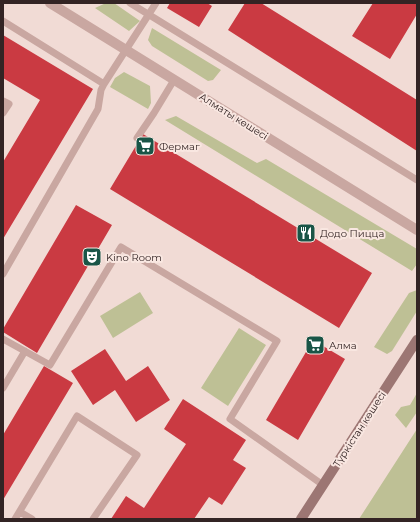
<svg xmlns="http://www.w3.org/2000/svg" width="420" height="522" viewBox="0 0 420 522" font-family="Montserrat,sans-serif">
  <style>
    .green { fill: #bec095 }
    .building { fill: #ca3a42 }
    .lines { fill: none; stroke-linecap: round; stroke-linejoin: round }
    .lane { stroke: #c9a7a1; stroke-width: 7 }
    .street { stroke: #c9a7a1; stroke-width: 10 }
    .secondary { stroke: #9c7673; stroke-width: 10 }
    .labels { text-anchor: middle; stroke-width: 4; stroke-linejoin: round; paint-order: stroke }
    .street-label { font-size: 10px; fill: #332424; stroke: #f9e7e1 }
    .poi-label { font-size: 10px; fill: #332424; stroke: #f9e7e1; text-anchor: start }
  </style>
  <rect width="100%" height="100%" fill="#f1dbd5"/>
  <path class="green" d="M106,3h8l26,18 -11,10 -34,-23z
    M152,28l69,42 -8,10 -5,1 -56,-35 -4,-6z
    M124,72l26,14 1,17 -3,6 -38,-22 5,-9z
    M176,116l81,47 9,-4 151,90v15l-5,7 -247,-151z
    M417,290v21l-25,40 -5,3 -13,-7 35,-54z
    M140,292l13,21 -40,25 -13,-22z
    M239,328l27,17 -38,61 -27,-18z
    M417,393v19l-11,16 -11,-13 6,-8 9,-2z
    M417,429v90h-58z"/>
  <path class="building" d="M170,3h37l5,3 -13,21 -32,-19z
    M245,3h16l156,97v51l-189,-121z
    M373,3h44v11l-27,45 -38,-23z
    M3,35l90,54 -90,150v-77l37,-62 -37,-22z
    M143,134l229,139 -33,55 -229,-139z
    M76,205l36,20 -75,128 -34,-21v-3z
    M313,340l32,19 -47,81 -32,-20z
    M105,349l21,32 22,-15 22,34 -34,22 -21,-32 -22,15 -22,-34z
    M44,366l29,17 -70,117v-65z
    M183,399l63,41 -13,20 13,8 -24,37 -13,-8 -15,22h-83l15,-23 18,12 42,-64 -22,-15z"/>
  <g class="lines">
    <path class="lane" d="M130,3l287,177
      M3,21l101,63
      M3,101l6,3 -6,9
      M137,138l17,-25 20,-33
      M3,274l95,-165 3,-19 3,-6 52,-81
      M3,339l47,26 71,-118 156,94 -47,78 93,66
      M3,388l22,-37
      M20,512l12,7
      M15,519l62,-103 60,39 -44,64"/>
    <path class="street" d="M50,3l367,227"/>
    <path class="secondary" d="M301,519l116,-179"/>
  </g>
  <defs>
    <g id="supermarket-square" transform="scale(1)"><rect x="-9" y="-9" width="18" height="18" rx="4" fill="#195547" stroke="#f9e7e1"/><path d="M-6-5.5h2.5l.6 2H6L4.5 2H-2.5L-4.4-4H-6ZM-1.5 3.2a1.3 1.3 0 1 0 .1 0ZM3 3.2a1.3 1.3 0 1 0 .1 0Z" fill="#fff"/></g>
    <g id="restaurant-square" transform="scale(1)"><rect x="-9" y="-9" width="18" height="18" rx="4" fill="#195547" stroke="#f9e7e1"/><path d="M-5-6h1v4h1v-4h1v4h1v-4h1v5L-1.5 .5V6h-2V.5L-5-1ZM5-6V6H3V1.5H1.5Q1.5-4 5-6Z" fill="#fff"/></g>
    <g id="theatre-square" transform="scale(1)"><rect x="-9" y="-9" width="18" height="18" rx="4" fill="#195547" stroke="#f9e7e1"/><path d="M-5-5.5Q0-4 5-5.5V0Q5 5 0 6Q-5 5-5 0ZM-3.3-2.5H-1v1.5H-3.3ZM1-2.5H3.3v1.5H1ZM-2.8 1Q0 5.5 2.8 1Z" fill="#fff"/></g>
  </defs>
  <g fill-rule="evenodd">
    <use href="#supermarket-square" x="145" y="146"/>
    <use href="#restaurant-square" x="306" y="233"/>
    <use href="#theatre-square" x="92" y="257"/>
    <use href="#supermarket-square" x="315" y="345"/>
  </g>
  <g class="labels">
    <g class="street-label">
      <text transform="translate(234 116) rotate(32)" y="4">Алматы көшесі</text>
      <text transform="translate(359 429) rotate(-57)" y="4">Түркістан көшесі</text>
    </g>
    <g class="poi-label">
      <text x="159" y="150">Фермаг</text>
      <text x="320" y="237">Додо Пицца</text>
      <text x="106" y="261">Kino Room</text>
      <text x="329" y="349">Алма</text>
    </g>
  </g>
  <rect width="420" height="522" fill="none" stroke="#332424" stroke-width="8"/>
</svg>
